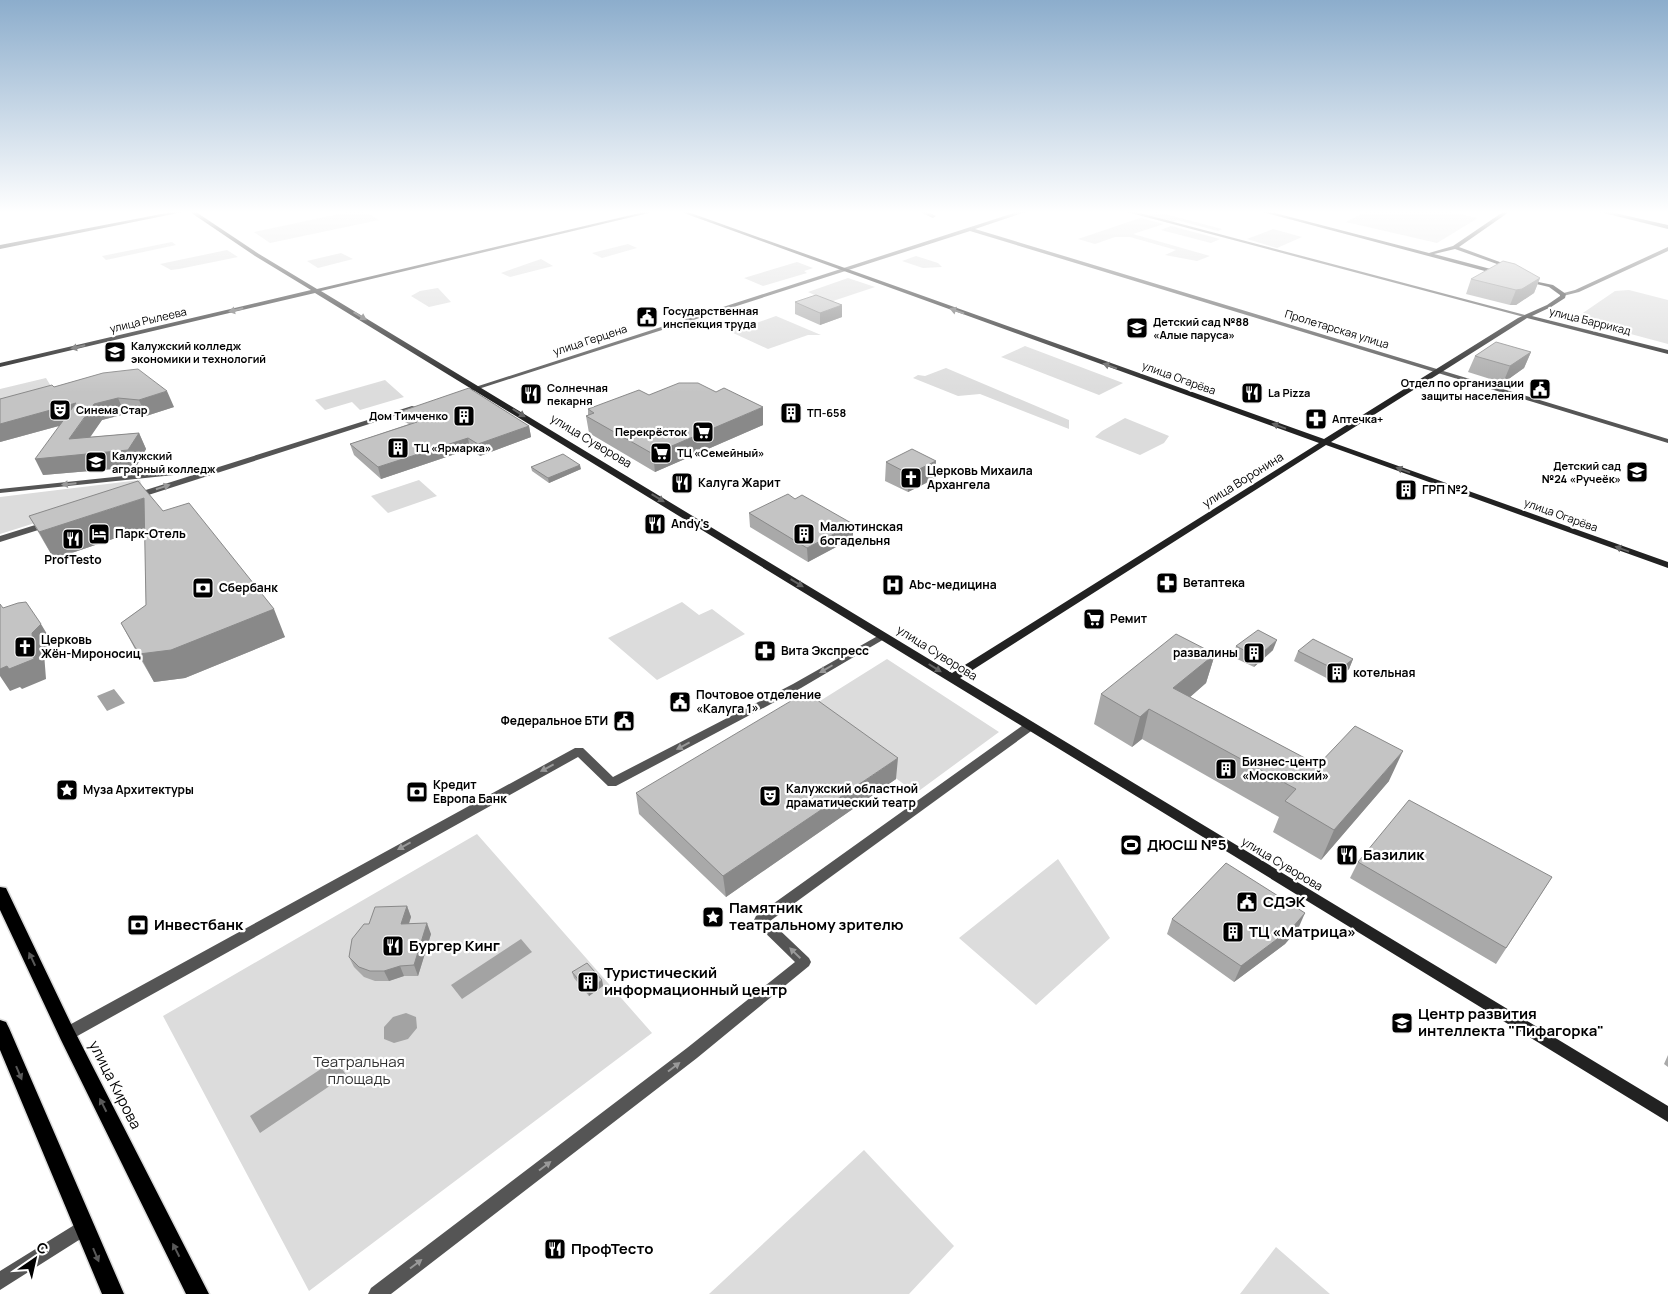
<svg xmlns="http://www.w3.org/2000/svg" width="1668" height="1294" viewBox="0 0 1668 1294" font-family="Manrope,sans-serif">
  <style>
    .green { fill: #dcdcdc }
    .water { fill: #a3a3a3 }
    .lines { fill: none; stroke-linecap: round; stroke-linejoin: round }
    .primary-casing { stroke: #dbdbdb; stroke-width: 3 }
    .street { fill: #555; fill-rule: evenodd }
    .secondary { fill: #222; fill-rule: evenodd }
    .primary { fill: #000; fill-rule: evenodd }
    .wall { fill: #a9a9a9 }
    .shaded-wall { fill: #898989 }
    .building { fill: #c4c4c4; stroke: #898989 }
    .oneway { fill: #646464 }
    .oneway2 { fill: #999 }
    .oneway3 { fill: #595959 }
    .labels { text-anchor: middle; stroke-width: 4.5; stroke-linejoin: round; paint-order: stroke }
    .far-poi-label { font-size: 11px; font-weight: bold; fill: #000; stroke: #fff; text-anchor: start }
    .far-street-label { font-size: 11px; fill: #000; stroke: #fff }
    .street-label { font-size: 12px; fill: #000; stroke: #fff }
    .poi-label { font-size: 12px; font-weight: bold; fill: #000; stroke: #fff; text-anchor: start }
    .near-poi-label { font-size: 15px; font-weight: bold; fill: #000; stroke: #fff; text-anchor: start }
    .near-park-label { font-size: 15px; fill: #333; stroke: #fff }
    .near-street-label { font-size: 15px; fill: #000; stroke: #fff }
  </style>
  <rect width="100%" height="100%" fill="#fff"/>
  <path class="green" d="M348,212h18l13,8 -109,23 -16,-11z
    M1157,212l65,17 -4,2 -41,-11 -5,2 -24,-7z
    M1365,212h86l27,6 -41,25 -91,-21z
    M1140,218l24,6 -31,10 77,22 -13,5 -32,-6 11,-5 -46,-13h-15l-20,7 -17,-5z
    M1171,226l49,13 -9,4 -50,-13z
    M1273,229l29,8 -25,11 -30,-9z
    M172,242l4,3 -70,15 -4,-4z
    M628,244l9,4 -35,10 -10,-5z
    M227,250l11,7 -59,12 -8,1 -11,-6z
    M341,253l12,6 -35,9 -11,-7z
    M916,256l22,7 4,4 -19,1 -21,-7z
    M541,259l12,7 -43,11 -9,-4z
    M797,262l16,6 -9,3 3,2 -44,13 -19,-8z
    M848,278l27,9 -45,15 -22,-10z
    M438,288l13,14 -22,5 -18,-11 9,-5z
    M1629,290l39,10v44l-82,-22 -9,-5 38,-26z
    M776,316l45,19h-13l-40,14 -37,-17z
    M1025,346l98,37 -24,12 -98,-38z
    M946,368l123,52v9l-89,-35 -22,2 -45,-18 5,-3 7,1z
    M46,378l6,10 -52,13v-12z
    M385,380l19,17 -44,13 -8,-8 -27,8 -10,-10z
    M1125,418l44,18 -5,7 -24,12 -45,-18 7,-6z
    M140,480l3,9 -143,45v-37z
    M419,480l18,16 -49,17 -17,-17z
    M682,602l17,13 13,-6 33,25 -88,46 -49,-42z
    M887,659l112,73 -83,61 -112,-82z
    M477,834l175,199 -343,258 -146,-275z
    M1058,859l52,79 -74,67 -77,-67z
    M864,1150l90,96 -45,48h-200z
    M1276,1247l54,47h-90z"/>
  <path class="water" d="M114,689l11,14 -18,8 -10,-15z
    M521,939l11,13 -70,47 -11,-14z
    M406,1013l10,4 1,11 -9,11 -14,4 -10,-4v-12l9,-10z
    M336,1059l10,16 -86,58 -10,-17z"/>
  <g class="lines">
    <g class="primary-casing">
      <path id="primary" d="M0,887l6,1 67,140 136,266h-23l-125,-254 -61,-130z
        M0,1020l6,2 3,6 115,266h-22l-102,-244z"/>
    </g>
    <path class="street" d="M920,212h7l9,4 -3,2z
      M1017,212h8l-50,17 693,210v4l-698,-212 -501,161 -6,-1z
      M1127,212h9l393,104 -5,1z
      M1600,212h10l58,13v4z
      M1668,247v4l-89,41 -16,4 -3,-2 15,-4z
      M412,406l7,2 -280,90h-6l-1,-2 1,-2z
      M200,468h3v4l-203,21v-4z
      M48,521l4,3 -1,2 -51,16v-6z
      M883,633l3,1 2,2 -2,2 -85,50 -185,98h-8l-30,-29 -506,282 -5,2 -5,-2 -2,-5 2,-5 513,-281h8l30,29 180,-93z
      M1030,722l4,1 1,3 -1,3 -264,192 39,37 2,4 -2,4 -112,92 -306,236h-23l3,-6 316,-240 108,-86 -39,-38 -2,-4 2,-4 270,-193z
      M84,1219l6,2 2,6 -2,6 -90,57v-19z"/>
    <path class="secondary" d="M172,212h11l-183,37v-4z
      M190,212h6l63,42 58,35 327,-77h9l-332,79 631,382 367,-230 -638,-231h7l636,227 194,-121 29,-13 13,-9v-1l-11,-8 -25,-6v-2l29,6 13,9 -1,4 -14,9 -19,9 136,34v4l-141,-36 -196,124 337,120v6l-342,-123 -366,233 708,428v16l-1353,-829 -315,74v-4l311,-73 -56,-34z
      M1262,212h9l158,41 24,-7 50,-34h6l-50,35 57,21 -5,1 -56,-20 -21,5 68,18v2l-2,1z"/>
    <use href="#primary" class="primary"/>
  </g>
  <path class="wall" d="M1540,278l-6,15 -18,12h-6l-44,-11 5,-15z
    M795,302l47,15 -22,8 -25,-11z
    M1531,352l-7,16 -21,15 -35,-11 7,-16z
    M103,373l71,34 -28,9 -21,-2 -23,6 -13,17 50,-4 7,16 -10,18 -93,8 16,-49 -59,16v-43l54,-12z
    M649,395l114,30 -108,47 -66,-39 -3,-17 2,-1v-6z
    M402,411l127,15 2,11 -51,19 -10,-7 -89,30 -27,-24 -4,-11 59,-20 -4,-2z
    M936,461l-2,18 -26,13 -23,-11 1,-19z
    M531,467l50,2 -32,14 -17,-12z
    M795,499l58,25v14l-45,24 -58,-35 -1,-14z
    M163,511l122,126 -100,41 -31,4 -18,-31 -15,-28 25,-18 -1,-77 -91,31 -10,-17 -15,-26z
    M1236,646l37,4 -19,17 -21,-10z
    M1298,651l55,8 -4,10 -15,13 -40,-21z
    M1215,654l-9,29 -16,14 128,68 71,16 -68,79 -48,-28 6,-15 -137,-78 -10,8 -38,-23 7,-30z
    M896,779l-170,118 -87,-83 -3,-21z
    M1358,862l194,15 -56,87 -146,-86z
    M407,906l4,11 -2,7 22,10 -13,42h-14l-15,5h-14l-11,-4 -10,-10 -5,-10 20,-33z
    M1172,919l126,10 -13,15 -51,38 -67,-48z
    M572,972l30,8 1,6 -14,10 -15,-18z
    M1668,1055v12l-4,-3z"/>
  <path class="shaded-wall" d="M1540,278l-6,15 -18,12h-6l6,-15z
    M842,305v12l-22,8v-12z
    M1531,352l-7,16 -21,15 7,-17z
    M167,391l7,16 -28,9 -7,-16z
    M118,398l7,16 -23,6 -24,35 61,-22 7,16 -10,18 -93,8 -8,-16 34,-20 15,-20 -84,23v-18l76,-21 18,1z
    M763,407v18l-108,47 -2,-18z
    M529,426l2,11 -51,19 -2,-12z
    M468,438l2,11 -89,30 -3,-12z
    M936,461l-2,18 -26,13 1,-18z
    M580,465l1,4 -32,14 -1,-5z
    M144,498l13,26 -103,35 -15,-27z
    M853,524v14l-45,24 -1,-14z
    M274,609l11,28 -100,41 -31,4 -15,-28z
    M41,624l12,20 -9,9 2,26 -24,10 -2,-2 -10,4 -10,-15v-7l32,-36z
    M1277,640l-4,10 -19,17 3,-10z
    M1215,654l-9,29 -41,36 8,-31z
    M1353,659l-4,10 -15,13 4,-11z
    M1149,709l-7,30 -10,8 8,-30z
    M1403,751l-14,30 -68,79 13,-30z
    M898,758l-2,21 -170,118 -3,-21z
    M407,906l4,11 -6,17 -4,-10z
    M1305,913l-7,16 -13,15 -51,38 7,-16z
    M427,923l4,11 -13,42 -4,-11z
    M400,966l4,10 -15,5 -5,-10z
    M602,980l1,6 -14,10 -1,-5z"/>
  <path class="building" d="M1503,261l12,3 25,14 -18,11 -6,1 -45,-11z
    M816,295l26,10 -22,8 -25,-11z
    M1496,342l35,10 -21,14 -35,-10z
    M138,369l29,22 -28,9 -21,-2 -24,6 -25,35 70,-6 -11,17 -93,9 41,-56 -76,21v-25l52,-14 2,2 49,-14z
    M679,383h19l18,9 8,-4 39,19 -110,47 -67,-38 8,-3 -6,-4 51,-19 10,5z
    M469,388l60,38 -51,18 -10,-6 -90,29 -28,-23 67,-22 -15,-11z
    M912,449l24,12 -27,13 -23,-12z
    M563,454l17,11 -32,13 -17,-11z
    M138,481l25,30 26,-8 85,106 -103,41 -32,4 -18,-31 25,-18 -2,-107 -105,34 -10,-16z
    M788,494l7,5 7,-4 51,29 -46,24 -58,-35z
    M26,602l15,22 -9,9 2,26 -25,10 -2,-3 -7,3v-65l3,4 15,-5z
    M1258,630l19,10 -20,17 -21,-11z
    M1176,634l39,20 -42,34 145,77 37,-39 48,25 -69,79 -49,-29 11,-12 -147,-80 -9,8 -39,-23z
    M1313,639l40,20 -15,12 -40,-20z
    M806,692l92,66 -175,118 -87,-83z
    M1409,800l143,77 -46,71 -148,-86z
    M1226,863l79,50 -13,15 -51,38 -69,-47z
    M407,906l-6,18 26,-1 -13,42 -14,1 -16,5h-14l-11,-4 -10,-10 3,-18 12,-15h5l6,-17z
    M587,963l15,17 -14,11 -16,-19z"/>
  <defs><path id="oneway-solid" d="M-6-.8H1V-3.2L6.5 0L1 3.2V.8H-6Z" transform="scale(1.25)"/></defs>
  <g class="oneway">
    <use href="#oneway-solid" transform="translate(236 310) rotate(167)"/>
    <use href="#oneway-solid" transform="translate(957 311) rotate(-161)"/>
    <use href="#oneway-solid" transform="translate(360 316) rotate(31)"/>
    <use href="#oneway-solid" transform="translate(78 347) rotate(167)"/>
    <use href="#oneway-solid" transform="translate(1110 366) rotate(-160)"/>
    <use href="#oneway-solid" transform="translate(519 413) rotate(32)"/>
    <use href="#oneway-solid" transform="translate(1279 426) rotate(-160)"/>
    <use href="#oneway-solid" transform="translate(1403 470) rotate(-160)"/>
    <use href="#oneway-solid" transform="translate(658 498) rotate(31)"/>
    <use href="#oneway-solid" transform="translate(1622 549) rotate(-160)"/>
    <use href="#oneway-solid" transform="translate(797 583) rotate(31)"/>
    <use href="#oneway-solid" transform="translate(935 668) rotate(32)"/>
  </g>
  <g class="oneway2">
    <use href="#oneway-solid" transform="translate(69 484) rotate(174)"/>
    <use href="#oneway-solid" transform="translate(163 487) rotate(-18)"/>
    <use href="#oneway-solid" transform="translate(826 669) rotate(150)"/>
    <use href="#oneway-solid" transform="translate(683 746) rotate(152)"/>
    <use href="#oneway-solid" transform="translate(547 768) rotate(152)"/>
    <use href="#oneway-solid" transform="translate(404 846) rotate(151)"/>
    <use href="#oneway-solid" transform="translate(795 953) rotate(-136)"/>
    <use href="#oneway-solid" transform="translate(674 1067) rotate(-37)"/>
    <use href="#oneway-solid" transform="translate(545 1166) rotate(-37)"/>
    <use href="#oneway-solid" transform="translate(416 1264) rotate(-37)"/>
  </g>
  <g class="oneway3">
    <use href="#oneway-solid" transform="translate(32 959) rotate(-115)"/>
    <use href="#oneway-solid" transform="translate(19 1073) rotate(67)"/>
    <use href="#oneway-solid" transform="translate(103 1105) rotate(-117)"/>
    <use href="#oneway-solid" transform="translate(176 1250) rotate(-117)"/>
    <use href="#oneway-solid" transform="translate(96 1255) rotate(67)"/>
  </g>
  <linearGradient id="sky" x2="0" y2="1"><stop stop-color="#8cadcc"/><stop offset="0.54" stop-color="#fff"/><stop offset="1" stop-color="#fff" stop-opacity="0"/></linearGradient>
  <rect width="1668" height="393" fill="url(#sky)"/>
  <defs>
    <g id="civic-square" transform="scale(1.125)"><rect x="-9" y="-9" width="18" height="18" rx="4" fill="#000" stroke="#fff"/><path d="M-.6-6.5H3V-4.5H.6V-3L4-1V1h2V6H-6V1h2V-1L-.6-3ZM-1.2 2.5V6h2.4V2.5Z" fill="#fff"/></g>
    <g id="school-square" transform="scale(1.125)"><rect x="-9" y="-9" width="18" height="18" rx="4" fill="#000" stroke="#fff"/><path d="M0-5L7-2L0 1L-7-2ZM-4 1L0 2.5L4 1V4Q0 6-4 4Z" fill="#fff"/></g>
    <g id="university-square" transform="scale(1.125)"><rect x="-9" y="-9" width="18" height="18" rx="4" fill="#000" stroke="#fff"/><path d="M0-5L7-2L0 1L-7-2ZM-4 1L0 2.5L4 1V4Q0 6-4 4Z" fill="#fff"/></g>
    <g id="restaurant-square" transform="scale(1.125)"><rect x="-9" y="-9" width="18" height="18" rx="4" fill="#000" stroke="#fff"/><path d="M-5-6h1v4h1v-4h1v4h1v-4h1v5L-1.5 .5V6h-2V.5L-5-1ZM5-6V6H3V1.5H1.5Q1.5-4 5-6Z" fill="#fff"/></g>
    <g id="theatre-square" transform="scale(1.125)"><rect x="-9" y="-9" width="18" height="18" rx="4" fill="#000" stroke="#fff"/><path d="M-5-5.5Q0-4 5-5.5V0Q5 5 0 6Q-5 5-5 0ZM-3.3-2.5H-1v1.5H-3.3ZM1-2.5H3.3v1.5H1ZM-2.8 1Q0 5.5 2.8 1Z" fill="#fff"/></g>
    <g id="building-square" transform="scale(1.125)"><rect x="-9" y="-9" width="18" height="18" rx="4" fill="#000" stroke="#fff"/><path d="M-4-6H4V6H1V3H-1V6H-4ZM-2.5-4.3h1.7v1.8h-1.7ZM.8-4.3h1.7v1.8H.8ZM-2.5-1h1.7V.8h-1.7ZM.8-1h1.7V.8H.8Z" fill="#fff"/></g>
    <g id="pharmacy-square" transform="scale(1.125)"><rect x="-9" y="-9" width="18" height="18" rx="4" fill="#000" stroke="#fff"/><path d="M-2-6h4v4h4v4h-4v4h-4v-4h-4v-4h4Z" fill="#fff"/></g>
    <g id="supermarket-square" transform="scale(1.125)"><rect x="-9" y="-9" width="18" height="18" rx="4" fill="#000" stroke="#fff"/><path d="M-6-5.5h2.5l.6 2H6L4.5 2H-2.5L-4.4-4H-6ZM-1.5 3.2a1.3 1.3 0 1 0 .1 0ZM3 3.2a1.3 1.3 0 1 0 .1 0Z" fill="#fff"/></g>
    <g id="church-square" transform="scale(1.125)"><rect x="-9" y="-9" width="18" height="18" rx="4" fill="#000" stroke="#fff"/><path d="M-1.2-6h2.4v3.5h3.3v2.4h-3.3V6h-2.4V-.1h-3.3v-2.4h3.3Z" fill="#fff"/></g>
    <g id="hotel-square" transform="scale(1.125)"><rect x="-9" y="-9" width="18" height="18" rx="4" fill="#000" stroke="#fff"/><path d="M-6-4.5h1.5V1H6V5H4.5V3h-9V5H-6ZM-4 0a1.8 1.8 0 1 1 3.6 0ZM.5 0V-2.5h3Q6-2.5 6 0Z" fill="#fff"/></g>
    <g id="hospital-square" transform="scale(1.125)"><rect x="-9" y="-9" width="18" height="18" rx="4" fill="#000" stroke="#fff"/><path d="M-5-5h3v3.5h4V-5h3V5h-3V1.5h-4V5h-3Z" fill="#fff"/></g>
    <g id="bank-square" transform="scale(1.125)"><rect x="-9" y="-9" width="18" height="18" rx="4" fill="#000" stroke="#fff"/><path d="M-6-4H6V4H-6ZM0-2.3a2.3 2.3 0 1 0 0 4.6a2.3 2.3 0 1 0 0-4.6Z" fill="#fff"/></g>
    <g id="sight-square" transform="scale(1.125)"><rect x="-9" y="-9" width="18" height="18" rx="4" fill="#000" stroke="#fff"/><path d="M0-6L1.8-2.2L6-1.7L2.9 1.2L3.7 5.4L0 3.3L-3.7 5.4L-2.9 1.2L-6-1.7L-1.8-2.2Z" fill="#fff"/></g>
    <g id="stadium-square" transform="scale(1.125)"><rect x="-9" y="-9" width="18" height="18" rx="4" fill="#000" stroke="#fff"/><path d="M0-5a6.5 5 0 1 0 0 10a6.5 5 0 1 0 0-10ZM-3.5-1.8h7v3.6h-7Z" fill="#fff"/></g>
  </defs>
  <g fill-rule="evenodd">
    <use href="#civic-square" x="647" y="317"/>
    <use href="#school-square" x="1137" y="328"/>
    <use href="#university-square" x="115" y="352"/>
    <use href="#civic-square" x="1540" y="389"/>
    <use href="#restaurant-square" x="1252" y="393"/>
    <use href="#restaurant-square" x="531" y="394"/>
    <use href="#theatre-square" x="60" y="410"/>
    <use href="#building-square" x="791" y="413"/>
    <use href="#building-square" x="464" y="416"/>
    <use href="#pharmacy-square" x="1316" y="419"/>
    <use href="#supermarket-square" x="703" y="432"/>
    <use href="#building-square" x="398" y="448"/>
    <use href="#supermarket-square" x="661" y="453"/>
    <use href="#university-square" x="96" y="462"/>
    <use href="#school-square" x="1637" y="472"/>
    <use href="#church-square" x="911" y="478"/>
    <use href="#restaurant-square" x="682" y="483"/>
    <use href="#building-square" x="1406" y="490"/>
    <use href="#restaurant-square" x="655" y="524"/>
    <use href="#hotel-square" x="99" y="534"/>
    <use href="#building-square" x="804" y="534"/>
    <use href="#restaurant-square" x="73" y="539"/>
    <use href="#pharmacy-square" x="1167" y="583"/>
    <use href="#hospital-square" x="893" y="585"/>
    <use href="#bank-square" x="203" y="588"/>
    <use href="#supermarket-square" x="1094" y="619"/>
    <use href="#church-square" x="25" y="647"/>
    <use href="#pharmacy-square" x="765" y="651"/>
    <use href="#building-square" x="1254" y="653"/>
    <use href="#building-square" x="1337" y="673"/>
    <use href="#civic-square" x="680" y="702"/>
    <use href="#civic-square" x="624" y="721"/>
    <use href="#building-square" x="1226" y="769"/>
    <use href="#sight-square" x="67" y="790"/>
    <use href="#bank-square" x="417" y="792"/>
    <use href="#theatre-square" x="770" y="796"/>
    <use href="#stadium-square" x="1131" y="845"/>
    <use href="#restaurant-square" x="1347" y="855"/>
    <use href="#civic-square" x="1247" y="902"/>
    <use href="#sight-square" x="713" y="917"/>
    <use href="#bank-square" x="138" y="925"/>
    <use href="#building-square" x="1233" y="932"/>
    <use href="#restaurant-square" x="393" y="946"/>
    <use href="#building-square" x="588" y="982"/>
    <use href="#school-square" x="1402" y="1023"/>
    <use href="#restaurant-square" x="555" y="1249"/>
  </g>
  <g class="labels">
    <g class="far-poi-label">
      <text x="663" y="315">Государственная<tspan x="663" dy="13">инспекция труда</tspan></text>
      <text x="1153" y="326">Детский сад №88<tspan x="1153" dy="13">«Алые паруса»</tspan></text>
      <text x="131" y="350">Калужский колледж<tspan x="131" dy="13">экономики и технологий</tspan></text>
      <text x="1524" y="387" text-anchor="end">Отдел по организации<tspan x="1524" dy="13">защиты населения</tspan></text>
      <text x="547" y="392">Солнечная<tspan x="547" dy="13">пекарня</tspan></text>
      <text x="1268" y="397">La Pizza</text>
      <text x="76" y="414">Синема Стар</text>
      <text x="807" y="417">ТП-658</text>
      <text x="448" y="420" text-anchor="end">Дом Тимченко</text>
      <text x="1332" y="423">Аптечка+</text>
      <text x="687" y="436" text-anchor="end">Перекрёсток</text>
      <text x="414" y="452">ТЦ «Ярмарка»</text>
      <text x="677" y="457">ТЦ «Семейный»</text>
      <text x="112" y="460">Калужский<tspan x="112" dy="13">аграрный колледж</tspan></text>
      <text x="1621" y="470" text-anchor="end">Детский сад<tspan x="1621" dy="13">№24 «Ручеёк»</tspan></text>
    </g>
    <g class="far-street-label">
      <text transform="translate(148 320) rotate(-13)" y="4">улица Рылеева</text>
      <text transform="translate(1590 321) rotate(14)" y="4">улица Баррикад</text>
      <text transform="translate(1337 329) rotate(17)" y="4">Пролетарская улица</text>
      <text transform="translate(590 340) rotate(-18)" y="4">улица Герцена</text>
      <text transform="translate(1179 378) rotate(20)" y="4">улица Огарёва</text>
      <text transform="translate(1561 515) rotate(20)" y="4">улица Огарёва</text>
    </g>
    <g class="street-label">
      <text transform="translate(591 441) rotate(31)" y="4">улица Суворова</text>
      <text transform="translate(1243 480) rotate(-32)" y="4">улица Воронина</text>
      <text transform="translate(937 653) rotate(32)" y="4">улица Суворова</text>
      <text transform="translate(1282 864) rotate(31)" y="4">улица Суворова</text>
    </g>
    <g class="poi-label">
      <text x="927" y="475">Церковь Михаила<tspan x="927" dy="14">Архангела</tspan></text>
      <text x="698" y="487">Калуга Жарит</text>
      <text x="1422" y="494">ГРП №2</text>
      <text x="671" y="528">Andy's</text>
      <text x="820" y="531">Малютинская<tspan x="820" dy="14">богадельня</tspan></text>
      <text x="115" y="538">Парк-Отель</text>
      <text x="73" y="564" text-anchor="middle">ProfTesto</text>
      <text x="1183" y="587">Ветаптека</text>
      <text x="909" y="589">Abc-медицина</text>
      <text x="219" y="592">Сбербанк</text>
      <text x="1110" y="623">Ремит</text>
      <text x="41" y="644">Церковь<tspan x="41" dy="14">Жён-Мироносиц</tspan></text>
      <text x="781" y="655">Вита Экспресс</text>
      <text x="1238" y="657" text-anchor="end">развалины</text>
      <text x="1353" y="677">котельная</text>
      <text x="696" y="699">Почтовое отделение<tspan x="696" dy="14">«Калуга 1»</tspan></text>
      <text x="608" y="725" text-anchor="end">Федеральное БТИ</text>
      <text x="1242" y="766">Бизнес-центр<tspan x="1242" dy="14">«Московский»</tspan></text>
      <text x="433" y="789">Кредит<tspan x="433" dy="14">Европа Банк</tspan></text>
      <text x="786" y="793">Калужский областной<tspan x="786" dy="14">драматический театр</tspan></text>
      <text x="83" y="794">Муза Архитектуры</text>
    </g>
    <g class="near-poi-label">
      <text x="1147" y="850">ДЮСШ №5</text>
      <text x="1363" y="860">Базилик</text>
      <text x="1263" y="907">СДЭК</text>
      <text x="729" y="913">Памятник<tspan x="729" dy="17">театральному зрителю</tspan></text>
      <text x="154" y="930">Инвестбанк</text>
      <text x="1249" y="937">ТЦ «Матрица»</text>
      <text x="409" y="951">Бургер Кинг</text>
      <text x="604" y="978">Туристический<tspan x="604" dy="17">информационный центр</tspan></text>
      <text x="1418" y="1019">Центр развития<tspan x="1418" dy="17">интеллекта "Пифагорка"</tspan></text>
      <text x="571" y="1254">ПрофТесто</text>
    </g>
    <g class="near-park-label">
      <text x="359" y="1067">Театральная<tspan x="359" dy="17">площадь</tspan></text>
    </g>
    <g class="near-street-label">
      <text transform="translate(115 1085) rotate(63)" y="5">улица Кирова</text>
    </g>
  </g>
  <g transform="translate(35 1259) rotate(34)" stroke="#ffffff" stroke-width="4" paint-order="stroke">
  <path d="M0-4L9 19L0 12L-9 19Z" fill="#000000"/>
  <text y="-8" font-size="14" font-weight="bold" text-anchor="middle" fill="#000000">С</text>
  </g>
</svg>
